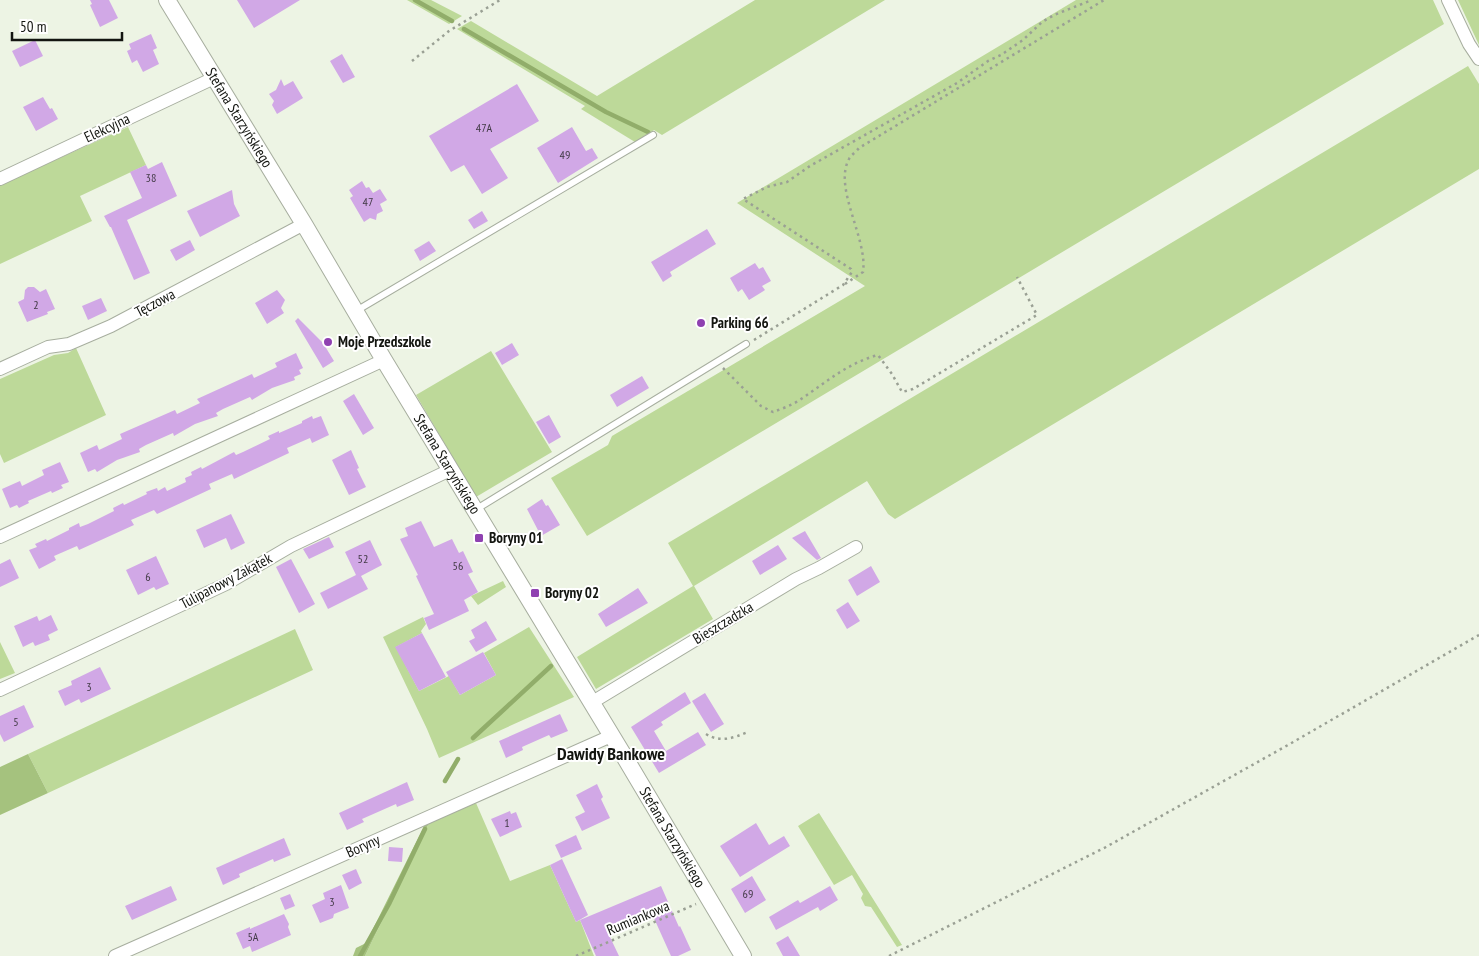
<svg xmlns="http://www.w3.org/2000/svg" width="1479" height="956" viewBox="0 0 1479 956" font-family="'PT Sans Narrow',sans-serif">
  <style>
    .green { fill: #bdd999 }
    .forest { fill: #a5c27e }
    .lines { fill: none; stroke-linecap: round; stroke-linejoin: round }
    .stream { stroke: #91ad6a; stroke-width: 4.5 }
    .building { fill: #d1a8e6 }
    .service-casing { stroke: #a7ae9f; stroke-width: 8 }
    .minor-casing { stroke: #a7ae9f; stroke-width: 14 }
    .tertiary-casing { stroke: #a7ae9f; stroke-width: 18 }
    .path { stroke: #9aa094; stroke-width: 2.5; stroke-dasharray: 2.5 4; stroke-linecap: butt }
    .service { stroke: #fff; stroke-width: 6 }
    .minor { stroke: #fff; stroke-width: 12 }
    .tertiary { stroke: #fff; stroke-width: 16 }
    .poi-dot { fill: #8f41b1; stroke: #fff; stroke-width: 2 }
    .labels { text-anchor: middle; stroke-width: 4; stroke-linejoin: round; paint-order: stroke }
    .number-label { font-size: 12px; fill: #423a46 }
    .street-label { font-size: 15px; fill: #131510; stroke: #fff }
    .poi-label { font-size: 15px; font-weight: bold; fill: #131510; stroke: #fff; text-anchor: start }
    .quarter-label { font-size: 18px; font-weight: bold; fill: #131510; stroke: #fff }
  </style>
  <rect width="100%" height="100%" fill="#edf4e4"/>
  <path class="green" d="M407,0h24l31,16 -13,8z
    M755,0h130l-223,135 -8,-5 -19,12 -54,-33 4,-3 -128,-77 14,-8 126,75z
    M1076,0h357l11,24 -857,512 -36,-58 57,-33 4,-9 253,-150 -128,-83z
    M1458,0h21v45z
    M1468,66l11,18v85l-584,350 -7,-5 -21,-33 -173,105 19,33 -117,70 -19,-32 116,-71 -25,-43z
    M128,127l18,38 -66,31 12,25 -92,43v-79z
    M76,348l30,67 -102,48 -4,-9v-75l54,-24 14,-2z
    M491,351l61,101 -76,45 -60,-102z
    M503,581l3,6 -28,18 -7,-9z
    M423,617l3,7 -5,7 1,2 -26,14 23,44 30,-15 11,19 36,-20 -12,-22 45,-26 45,70 -135,61 -12,-29 -44,-92z
    M295,629l18,41 -265,123 -20,-39z
    M0,642l15,31 -15,6z
    M476,803l34,78 40,-16 26,57 4,-2 14,36h-229l64,-133z
    M819,813l83,132 -5,2 -26,-40 -6,-1 -4,-8 2,-4 -11,-19 -18,10 -36,-59z"/>
  <path class="forest" d="M28,754l20,39 -48,22v-48z
    M429,823l-64,133h-12l3,-8 10,-5 58,-117z"/>
  <g class="lines">
    <path class="stream" d="M415,0l37,21
      M464,29l142,83 42,20
      M473,738l78,-72
      M445,781l13,-22
      M360,956l29,-52 36,-75"/>
  </g>
  <path class="building" d="M90,0h19l9,18 -18,9 -10,-22 2,-1z
    M237,0h63l-46,28z
    M151,34l6,14 -4,2 6,14 -16,8 -6,-12 -5,3 -5,-12 4,-2 -2,-5z
    M35,40l8,16 -23,11 -8,-16z
    M342,54l13,23 -12,6 -13,-22z
    M281,79l3,7 9,-5 10,17 -26,16 -5,-9 2,-4 -5,-7 7,-4z
    M517,84l22,37 -49,28 18,29 -26,16 -18,-29 -13,7 -22,-36z
    M43,97l7,12 2,-1 6,11 -22,12 -13,-24z
    M572,127l14,24 6,-3 6,10 -40,25 -21,-35z
    M162,162l15,34 -50,24 23,53 -16,7 -23,-53h-1l-6,-11 38,-18 -12,-26 16,-7 2,4z
    M362,181l4,7 3,-1 4,6 7,-4 7,11 -7,4 3,7 -6,3 -1,6 -6,-2 -6,4 -14,-24 3,-2 -4,-6z
    M232,190l2,14 6,12 -40,21 -13,-26z
    M482,211l6,10 -14,8 -6,-9z
    M707,229l9,15 -46,28 2,4 -9,6 -12,-20z
    M190,240l5,10 -19,11 -6,-11z
    M429,241l7,10 -16,10 -6,-11z
    M755,263l4,6 4,-2 8,14 -9,5 3,4 -16,10 -7,-11 -4,3 -8,-14z
    M28,287h6l6,5 6,-3 9,20 -8,3 1,2 -21,8 -9,-20 6,-3 1,-9z
    M277,290l8,10 -4,8 3,5 -17,11 -12,-21z
    M101,298l6,13 -19,9 -6,-14z
    M298,318l25,25 11,18 -11,7 -28,-47z
    M512,343l7,12 -17,10 -7,-12z
    M296,353l7,15 -4,2 2,4 -7,3 1,3 -23,8 -20,12 -2,-3 -27,12 -7,4 2,3 -23,8 -21,12 -1,-3 -27,12 -7,4 1,3 -23,8 -20,12 -2,-3 -7,3 -8,-19 17,-8 2,5 23,-11 -2,-5 55,-24 2,4 23,-11 -3,-4 55,-25 2,4 23,-11 -2,-4z
    M642,376l7,12 -32,19 -7,-12z
    M354,394l20,34 -11,7 -20,-34z
    M549,415l12,22 -12,7 -13,-22z
    M312,416l1,3 8,-3 8,19 -17,8 -2,-5 -23,10 2,5 -55,26 -2,-5 -23,10 2,5 -54,25 -3,-4 -23,10 3,5 -55,25 -2,-4 -23,10 2,4 -17,9 -10,-19 8,-3 -2,-3 11,-5 1,2 22,-11v-2l10,-5 1,4 8,-3 26,-13 -1,-3 10,-5 1,2 23,-11 -1,-2 11,-4 1,3 7,-4 2,4 19,-9 -1,-4 7,-3 -1,-3 10,-5 1,2 32,-17 2,3 7,-3 27,-13 -2,-3 11,-5v2l23,-10v-2z
    M351,450l8,18 -2,1 9,18 -17,8 -17,-35z
    M60,462l9,20 -8,3 2,3 -11,5 -1,-2 -23,10 1,2 -10,5 -2,-3 -7,3 -8,-19 18,-8 2,5 22,-11 -2,-5z
    M542,499l4,7 2,-1 12,20 -19,11 -14,-27z
    M231,514l14,29 -14,7 -5,-12 -22,10 -8,-18z
    M421,521l13,26 18,-8 7,14 4,-2 10,21 -5,2 10,18 -14,8 5,11 -40,19 -5,-12 10,-4 -18,-38 2,-1 -18,-36 8,-3 -3,-8z
    M805,531l16,27 -4,2 -25,-22z
    M329,537l5,10 -25,12 -6,-10z
    M370,540l12,25 -21,11 7,13 -40,20 -8,-16 36,-18 -11,-23z
    M778,545l9,14 -27,16 -8,-14z
    M156,556l13,28 -13,6 -2,-3 -16,8 -12,-25z
    M10,559l9,19 -19,9v-23z
    M291,559l24,45 -16,9 -23,-46z
    M871,566l9,16 -23,14 -9,-16z
    M638,588l10,15 -42,24 -8,-13z
    M848,602l12,19 -13,8 -11,-19z
    M51,615l7,15 -10,5 2,5 -15,6 -2,-4 -10,5 -9,-21 23,-10 2,5z
    M486,621l11,19 -21,12 -7,-11 6,-3 -4,-8z
    M422,633l24,44 -27,14 -24,-44z
    M483,652l13,23 -36,20 -14,-23z
    M100,667l11,22 -30,14 -2,-4 -14,7 -7,-15 14,-6 -1,-4z
    M685,692l6,11 -30,19 2,3 -9,6 12,20 32,-19 8,13 -47,28 -28,-46z
    M705,693l19,31 -13,8 -19,-31z
    M24,705l10,22 -30,15 -4,-8v-18z
    M560,714l8,17 -17,7 -2,-3 -27,12 1,3 -17,8 -7,-17z
    M407,782l7,18 -17,7 -1,-3 -34,15 2,3 -17,8 -8,-17z
    M597,784l6,13 -2,2 9,19 -28,13 -7,-14 10,-5 -9,-17z
    M510,811l1,3 5,-2 6,15 -22,10 -9,-18z
    M756,823l13,22 15,-9 6,10 -50,31 -20,-31z
    M576,835l6,14 -21,9 -6,-13z
    M284,838l7,17 -17,7 -1,-3 -34,15 1,3 -17,8 -7,-17z
    M389,847l14,1 -1,14 -14,-1z
    M562,859l26,56 -12,7 -26,-57z
    M356,869l6,14 -13,7 -7,-15z
    M752,876l14,24 -21,13 -14,-24z
    M341,885l8,23 -15,6 -1,4 -13,5 -8,-18 13,-6 -2,-6z
    M171,886l6,14 -45,20 -7,-14z
    M661,886l18,41 1,-1 11,24 -13,6h-7l-18,-40 -44,19 10,21h-23l-16,-36z
    M830,886l8,14 -18,11 -2,-4 -42,23 -7,-13 29,-17 2,3z
    M290,894l5,12 -10,4 -5,-12z
    M284,914l5,10 -1,3 3,8 -39,17 -2,-6 -7,3 -7,-16 14,-6v2z
    M788,936l12,20h-17l-7,-13z"/>
  <g class="lines">
    <g class="service-casing">
      <path id="service" d="M356,311l297,-176
        M475,510l271,-166"/>
    </g>
    <g class="minor-casing">
      <path id="minor" d="M1448,0l21,44 10,15
        M0,179l214,-101
        M0,369l48,-22 21,-3 42,-18 193,-102
        M0,537l384,-177
        M0,690l226,-106 65,-38 159,-76
        M591,703l205,-124 23,-11 37,-21
        M115,956l496,-220"/>
    </g>
    <g class="tertiary-casing">
      <g id="tertiary">
        <path id="s1" d="M167,0l137,224 80,136 243,401 116,195"/>
      </g>
    </g>
    <path class="path" d="M412,61l37,-30 51,-31
      M845,284l18,-12c5,-33 -30,-84 -14,-113 2,-4 7,-7 10,-11l245,-148
      M754,340l89,-55 9,-13 -1,-3 -108,-70 24,-12 20,-5 23,-16 147,-83 31,-22 13,-6 22,-15 19,-18 12,-7 38,-15
      M723,368l38,38 12,6c8,-3 17,-6 25,-11 26,-17 49,-38 80,-46l14,19 10,18 11,-3 124,-74 -20,-38
      M706,734c15,9 27,4 42,-2
      M576,956l120,-52
      M889,956l217,-109 182,-102 191,-110"/>
    <use href="#service" class="service"/>
    <use href="#minor" class="minor"/>
    <use href="#tertiary" class="tertiary"/>
  </g>
  <g class="poi-dot">
    <circle cx="701" cy="323" r="5"/>
    <circle cx="328" cy="342" r="5"/>
    <rect x="474" y="533" width="10" height="10" rx="2.5"/>
    <rect x="530" y="588" width="10" height="10" rx="2.5"/>
  </g>
  <g class="labels">
    <g class="number-label">
      <text x="484" y="132">47A</text>
      <text x="565" y="159">49</text>
      <text x="151" y="182">38</text>
      <text x="368" y="206">47</text>
      <text x="36" y="309">2</text>
      <text x="363" y="563">52</text>
      <text x="458" y="570">56</text>
      <text x="148" y="581">6</text>
      <text x="89" y="691">3</text>
      <text x="16" y="726">5</text>
      <text x="507" y="827">1</text>
      <text x="748" y="898">69</text>
      <text x="332" y="906">3</text>
      <text x="253" y="941">5A</text>
    </g>
    <g class="street-label">
      <text dy="5" stroke="none"><textPath href="#s1" startOffset="138">Stefana Starzyńskiego</textPath></text>
      <text transform="translate(107 128) rotate(-25)" y="5">Elekcyjna</text>
      <text transform="translate(155 303) rotate(-28)" y="5">Tęczowa</text>
      <text dy="5" stroke="none"><textPath href="#s1" startOffset="542">Stefana Starzyńskiego</textPath></text>
      <text transform="translate(226 581) rotate(-28)" y="5">Tulipanowy Zakątek</text>
      <text transform="translate(723 623) rotate(-31)" y="5">Bieszczadzka</text>
      <text dy="5" stroke="none"><textPath href="#s1" startOffset="978">Stefana Starzyńskiego</textPath></text>
      <text transform="translate(363 846) rotate(-24)" y="5">Boryny</text>
      <text transform="translate(638 918) rotate(-23)" y="5">Rumiankowa</text>
    </g>
    <g class="poi-label">
      <text x="711" y="328">Parking 66</text>
      <text x="338" y="347">Moje Przedszkole</text>
      <text x="489" y="543">Boryny 01</text>
      <text x="545" y="598">Boryny 02</text>
    </g>
    <g class="quarter-label">
      <text x="611" y="760">Dawidy Bankowe</text>
    </g>
  </g>
  <path d="M12 32v8h110v-8" fill="none" stroke="#131510" stroke-width="2.5"/>
  <text x="20" y="32" font-size="15" fill="#131510" stroke="#ffffff" stroke-width="4" paint-order="stroke">50 m</text>
</svg>
